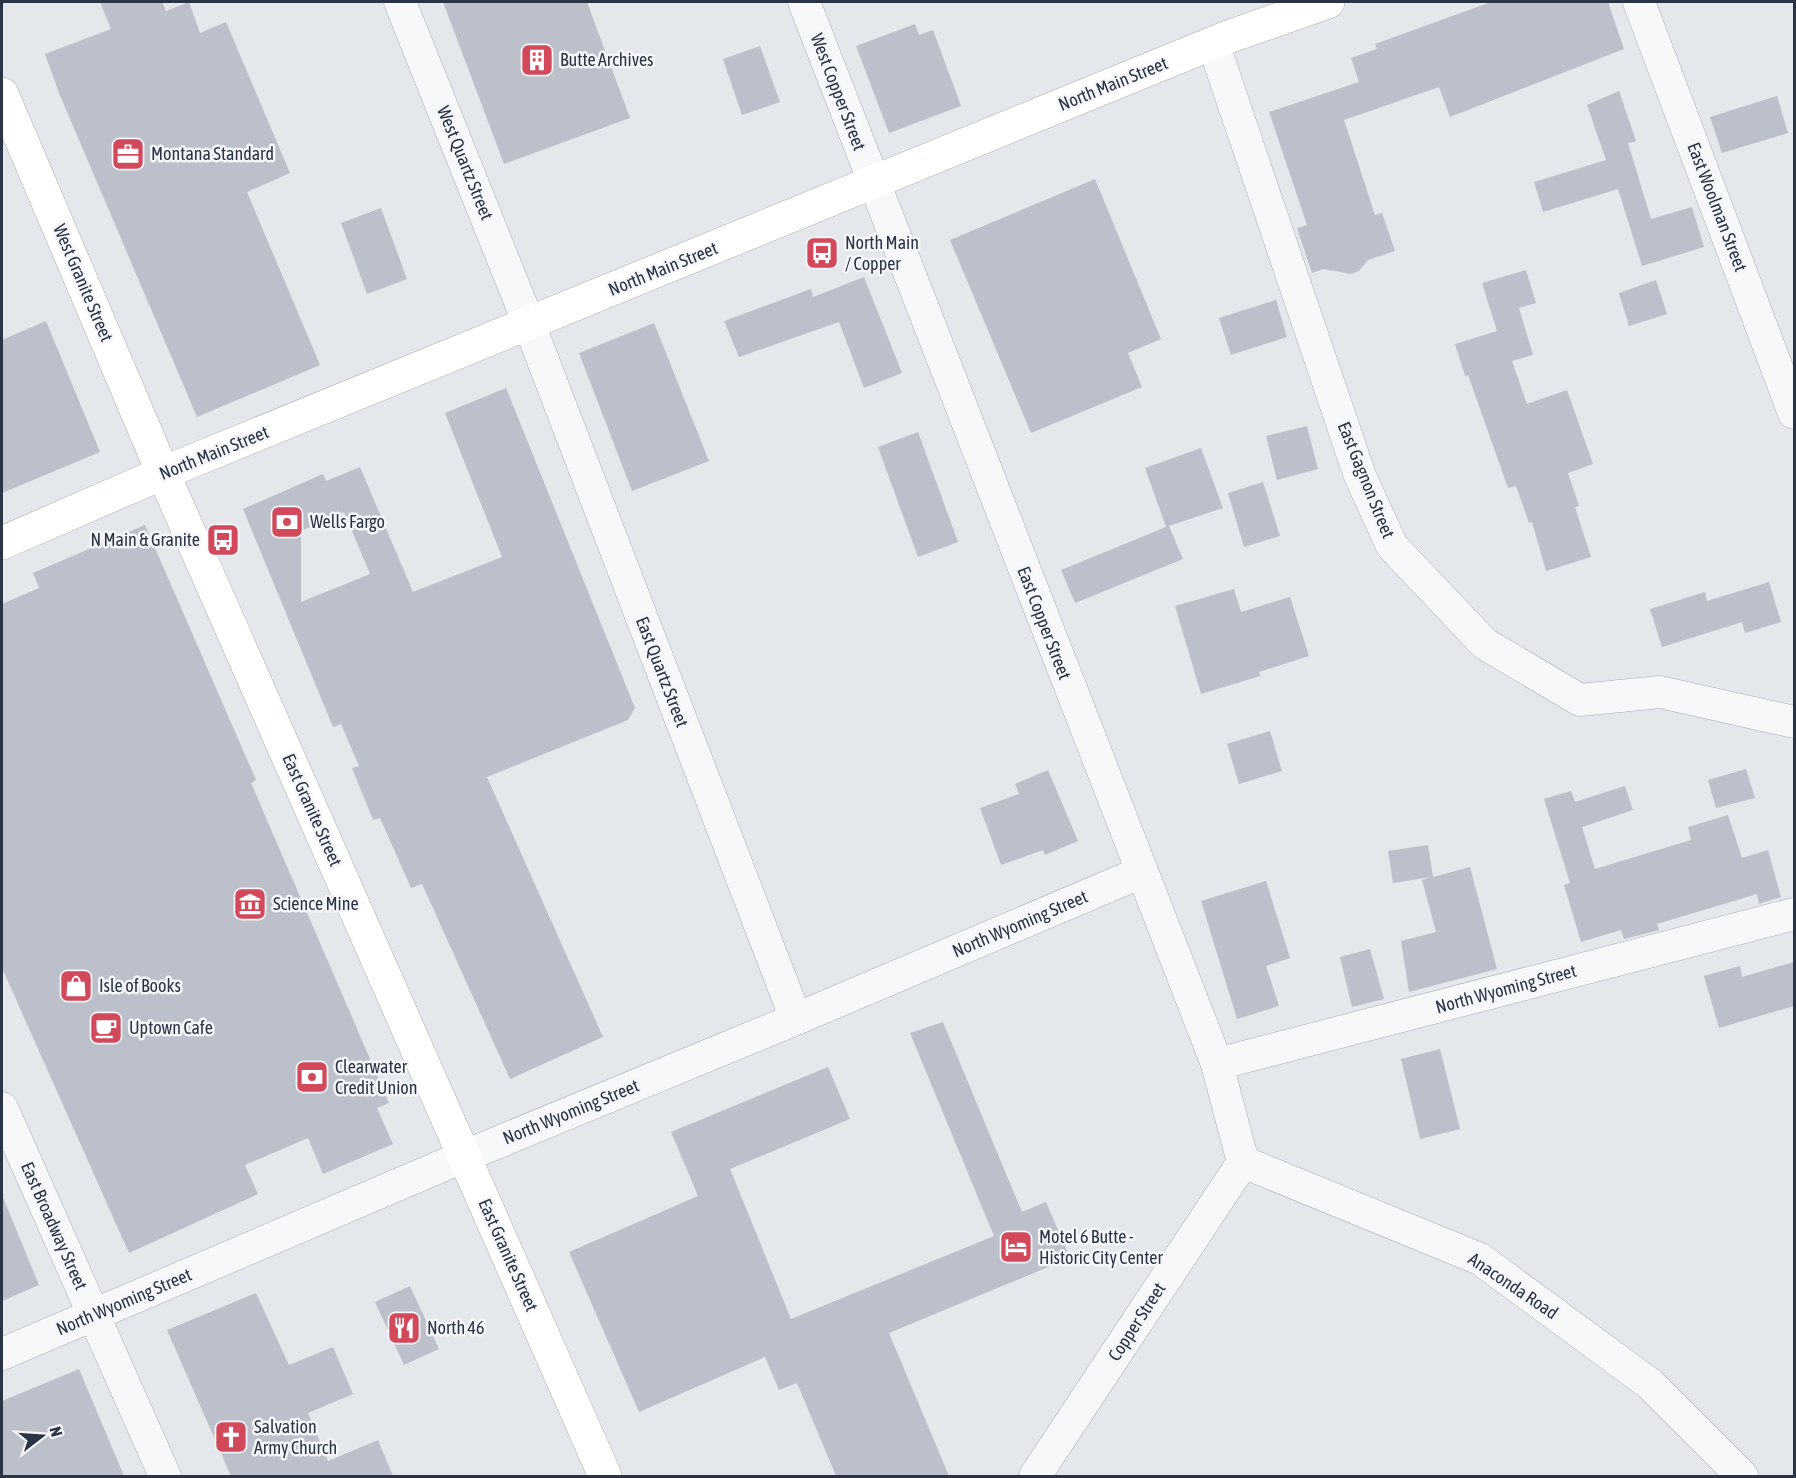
<svg xmlns="http://www.w3.org/2000/svg" width="1796" height="1478" viewBox="0 0 1796 1478" font-family="'Asap Condensed',sans-serif">
  <style>
    .building { fill: #bbc0ca; fill-rule: evenodd }
    .lines { fill: none; stroke-linecap: round; stroke-linejoin: round }
    .street-casing { stroke: #a9aeb7; stroke-width: 33 }
    .secondary-casing { stroke: #a9aeb7; stroke-width: 34 }
    .street { stroke: #f7f8fa; stroke-width: 32 }
    .secondary { stroke: #fff; stroke-width: 33 }
    .labels { text-anchor: middle; stroke-width: 5; stroke-linejoin: round; paint-order: stroke }
    .poi-label { font-size: 18px; fill: #2b3445; stroke: #f4f6f9; text-anchor: start }
    .street-label { font-size: 18px; fill: #2b3445; stroke: #f4f6f9 }
  </style>
  <rect width="100%" height="100%" fill="#e4e7ec"/>
  <path class="building" d="M100,2h62l4,9 23,-9 11,31 26,-11 64,151 -43,19 73,173 -123,52 -138,-324 -14,-39 66,-25z
    M443,2h144l43,116 -126,46z
    M1491,2h117l16,47 -174,68 -11,-30 -95,33 31,95 7,-2 13,38 -27,9 -9,11 -8,3 -27,-5 -12,4 -15,-45 10,-3 -38,-113 90,-30 -8,-24 26,-9 -2,-5z
    M915,24l4,11 14,-5 28,76 -72,27 -33,-87z
    M760,46l20,56 -38,13 -19,-56z
    M1619,91l17,50 -8,2 23,76 41,-12 12,40 -62,19 -24,-77 -75,23 -9,-30 72,-22 -19,-55z
    M1777,96l11,37 -66,20 -12,-36z
    M1095,179l66,160 -33,14 14,34 -111,46 -81,-193z
    M381,208l26,71 -40,15 -26,-71z
    M1526,270l10,33 -17,5 14,47 -21,6 15,43 40,-14 26,74 -25,9 11,33 -4,1 16,50 -45,14 -14,-49 -3,1 -13,-37 -8,2 -40,-113 -3,1 -10,-32 42,-13 -15,-48z
    M864,277l38,96 -38,15 -25,-66 -100,35 -15,-36 87,-32 2,8z
    M1656,280l11,34 -38,12 -10,-33z
    M1276,300l11,37 -56,18 -12,-37z
    M46,321l54,131 -98,41v-153z
    M654,323l55,138 -77,30 -53,-138z
    M506,388l129,320 -7,12 -141,57 116,260 -93,42 -88,-195 -11,4 -31,-70 -7,2 -21,-52 7,-2 -18,-42 -8,3 -90,-218 80,-35 3,7 34,-14 53,125 89,-35 -57,-144zM344,512l26,62 -69,28v-71z
    M1307,426l11,43 -41,11 -11,-44z
    M918,432l40,110 -40,15 -40,-110z
    M1201,448l22,60 -54,18 14,33 -108,44 -14,-33 105,-43 -21,-59z
    M1263,482l17,54 -36,11 -16,-54z
    M145,525l111,255 -5,3 138,320 -12,5 16,36 -70,30 -15,-36 -63,27 13,29 -129,59 -127,-285v-364l37,-16 -6,-15z
    M1769,582l12,40 -36,11 -3,-11 -80,25 -12,-38 55,-17 2,9z
    M1234,589l7,23 49,-15 19,59 -50,16 1,4 -59,18 -26,-88z
    M1270,731l12,40 -43,13 -12,-40z
    M1746,769l9,29 -39,10 -8,-28z
    M1048,770l30,71 -33,14 -2,-5 -42,15 -21,-57 39,-14 -4,-10z
    M1625,786l8,24 -51,17 13,42 96,-29 -3,-13 40,-12 14,43 26,-8 13,47 -22,7 -2,-10 -100,30 2,6 -3,1 -32,8 -3,-9 -40,12 -17,-57 6,-2 -26,-84 27,-8 4,11z
    M1428,845l5,32 37,-10 27,102 -88,23 -8,-51 35,-9 -14,-52 10,-3 -39,6 -5,-32z
    M1266,881l24,77 -24,8 13,40 -42,13 -36,-118z
    M1370,949l14,50 -32,8 -12,-50z
    M1794,962v44l-75,22 -15,-52 36,-10 2,11z
    M943,1022l79,190 24,-10 24,56 -181,75 60,143h-113l-39,-93 -18,7 -14,-33 -126,55 -70,-160 129,-56 -27,-64 157,-65 22,52 -120,50 61,150 203,-83 -84,-203z
    M1440,1049l20,80 -40,10 -19,-80z
    M2,1195l37,90 -37,16z
    M410,1286l29,63 -35,16 -29,-63z
    M256,1293l33,72 44,-18 20,47 -45,19 20,48 50,-21 15,36h-162l-64,-146z
    M79,1369l45,107h-122v-75z"/>
  <g class="lines">
    <g class="street-casing">
      <path id="street" d="M400,2l129,322 267,695
        M804,2l413,1062 26,98 -208,314
        M1639,2l155,411
        M1213,43l147,433 32,70 93,98 95,56 80,-8 134,30
        M1217,1064l577,-150
        M2,1108l163,368
        M1243,1162l237,97 170,125 92,92
        M2,1354l463,-198 331,-137 346,-147"/>
    </g>
    <g class="secondary-casing">
      <path id="secondary" d="M2,94l161,379 442,1003
        M2,543l161,-70 918,-376 147,-60 100,-35"/>
    </g>
    <use href="#street" class="street"/>
    <use href="#secondary" class="secondary"/>
  </g>
  <defs>
    <g id="building-square" transform="scale(1.725)"><rect x="-9" y="-9" width="18" height="18" rx="4" fill="#d1495b" stroke="#f4f6f9"/><path d="M-4-6H4V6H1V3H-1V6H-4ZM-2.5-4.3h1.7v1.8h-1.7ZM.8-4.3h1.7v1.8H.8ZM-2.5-1h1.7V.8h-1.7ZM.8-1h1.7V.8H.8Z" fill="#fff"/></g>
    <g id="office-square" transform="scale(1.725)"><rect x="-9" y="-9" width="18" height="18" rx="4" fill="#d1495b" stroke="#f4f6f9"/><path d="M-6-3h4V-5.5h4V-3h4V5H-6ZM-1-4.5V-3h2v-1.5ZM-6 0V1H6V0Z" fill="#fff"/></g>
    <g id="bus-square" transform="scale(1.725)"><rect x="-9" y="-9" width="18" height="18" rx="4" fill="#d1495b" stroke="#f4f6f9"/><path d="M-5-6H5V4H4V6H2V4H-2V6H-4V4H-5ZM-3.5-4V0h7V-4ZM-3.5 1.2v1.5H-2V1.2ZM2 1.2v1.5H3.5V1.2Z" fill="#fff"/></g>
    <g id="bank-square" transform="scale(1.725)"><rect x="-9" y="-9" width="18" height="18" rx="4" fill="#d1495b" stroke="#f4f6f9"/><path d="M-6-4H6V4H-6ZM0-2.3a2.3 2.3 0 1 0 0 4.6a2.3 2.3 0 1 0 0-4.6Z" fill="#fff"/></g>
    <g id="museum-square" transform="scale(1.725)"><rect x="-9" y="-9" width="18" height="18" rx="4" fill="#d1495b" stroke="#f4f6f9"/><path d="M0-6L6-3V-2H-6V-3ZM-5-1h2V3h-2ZM-1-1h2V3h-2ZM3-1h2V3H3ZM-6 4H6V6H-6Z" fill="#fff"/></g>
    <g id="shop-square" transform="scale(1.725)"><rect x="-9" y="-9" width="18" height="18" rx="4" fill="#d1495b" stroke="#f4f6f9"/><path d="M-5-2.5h2.3a2.7 3.5 0 0 1 5.4 0H5L5.5 6h-11ZM-1.5-2.5h3a1.5 2.3 0 0 0-3 0Z" fill="#fff"/></g>
    <g id="cafe-square" transform="scale(1.725)"><rect x="-9" y="-9" width="18" height="18" rx="4" fill="#d1495b" stroke="#f4f6f9"/><path d="M-5.5-4.5H6V0H3Q3 3.5 0 3.5H-2.5Q-5.5 3.5-5.5 0ZM3-3.2v2h1.7v-2ZM-6 4.5H4V6H-6Z" fill="#fff"/></g>
    <g id="hotel-square" transform="scale(1.725)"><rect x="-9" y="-9" width="18" height="18" rx="4" fill="#d1495b" stroke="#f4f6f9"/><path d="M-6-4.5h1.5V1H6V5H4.5V3h-9V5H-6ZM-4 0a1.8 1.8 0 1 1 3.6 0ZM.5 0V-2.5h3Q6-2.5 6 0Z" fill="#fff"/></g>
    <g id="restaurant-square" transform="scale(1.725)"><rect x="-9" y="-9" width="18" height="18" rx="4" fill="#d1495b" stroke="#f4f6f9"/><path d="M-5-6h1v4h1v-4h1v4h1v-4h1v5L-1.5 .5V6h-2V.5L-5-1ZM5-6V6H3V1.5H1.5Q1.5-4 5-6Z" fill="#fff"/></g>
    <g id="church-square" transform="scale(1.725)"><rect x="-9" y="-9" width="18" height="18" rx="4" fill="#d1495b" stroke="#f4f6f9"/><path d="M-1.2-6h2.4v3.5h3.3v2.4h-3.3V6h-2.4V-.1h-3.3v-2.4h3.3Z" fill="#fff"/></g>
  </defs>
  <g fill-rule="evenodd">
    <use href="#building-square" x="537" y="60"/>
    <use href="#office-square" x="128" y="154"/>
    <use href="#bus-square" x="822" y="253"/>
    <use href="#bank-square" x="287" y="522"/>
    <use href="#bus-square" x="223" y="540"/>
    <use href="#museum-square" x="250" y="904"/>
    <use href="#shop-square" x="76" y="986"/>
    <use href="#cafe-square" x="106" y="1028"/>
    <use href="#bank-square" x="312" y="1077"/>
    <use href="#hotel-square" x="1016" y="1247"/>
    <use href="#restaurant-square" x="404" y="1328"/>
    <use href="#church-square" x="231" y="1437"/>
  </g>
  <g class="labels">
    <g class="poi-label">
      <text x="560" y="66">Butte Archives</text>
      <text x="151" y="160">Montana Standard</text>
      <text x="845" y="249">North Main<tspan x="845" dy="21">/ Copper</tspan></text>
      <text x="310" y="528">Wells Fargo</text>
      <text x="200" y="546" text-anchor="end">N Main &amp; Granite</text>
      <text x="273" y="910">Science Mine</text>
      <text x="99" y="992">Isle of Books</text>
      <text x="129" y="1034">Uptown Cafe</text>
      <text x="335" y="1073">Clearwater<tspan x="335" dy="21">Credit Union</tspan></text>
      <text x="1039" y="1243">Motel 6 Butte -<tspan x="1039" dy="21">Historic City Center</tspan></text>
      <text x="427" y="1334">North 46</text>
      <text x="254" y="1433">Salvation<tspan x="254" dy="21">Army Church</tspan></text>
    </g>
    <g class="street-label">
      <text transform="translate(1113 84) rotate(-22)" y="6">North Main Street</text>
      <text transform="translate(838 92) rotate(69)" y="6">West Copper Street</text>
      <text transform="translate(465 163) rotate(68)" y="6">West Quartz Street</text>
      <text transform="translate(1717 207) rotate(69)" y="6">East Woolman Street</text>
      <text transform="translate(663 269) rotate(-22)" y="6">North Main Street</text>
      <text transform="translate(83 283) rotate(67)" y="6">West Granite Street</text>
      <text transform="translate(214 453) rotate(-22)" y="6">North Main Street</text>
      <text transform="translate(1366 480) rotate(68)" y="6">East Gagnon Street</text>
      <text transform="translate(1044 623) rotate(69)" y="6">East Copper Street</text>
      <text transform="translate(662 672) rotate(69)" y="6">East Quartz Street</text>
      <text transform="translate(312 810) rotate(66)" y="6">East Granite Street</text>
      <text transform="translate(1020 924) rotate(-23)" y="6">North Wyoming Street</text>
      <text transform="translate(1506 989) rotate(-15)" y="6">North Wyoming Street</text>
      <text transform="translate(571 1112) rotate(-22)" y="6">North Wyoming Street</text>
      <text transform="translate(54 1226) rotate(66)" y="6">East Broadway Street</text>
      <text transform="translate(508 1255) rotate(66)" y="6">East Granite Street</text>
      <text transform="translate(1513 1286) rotate(34)" y="6">Anaconda Road</text>
      <text transform="translate(124 1302) rotate(-23)" y="6">North Wyoming Street</text>
      <text transform="translate(1137 1322) rotate(-57)" y="6">Copper Street</text>
    </g>
  </g>
  <rect width="1796" height="1478" fill="none" stroke="#2b3445" stroke-width="6"/>
  <g transform="translate(42 1436) rotate(73)" stroke="#f4f6f9" stroke-width="4.5" paint-order="stroke">
  <path d="M0-4.5L10 22L0 15L-10 22Z" fill="#2b3445"/>
  <text y="-9" font-size="16" font-weight="bold" text-anchor="middle" fill="#2b3445">N</text>
  </g>
</svg>
